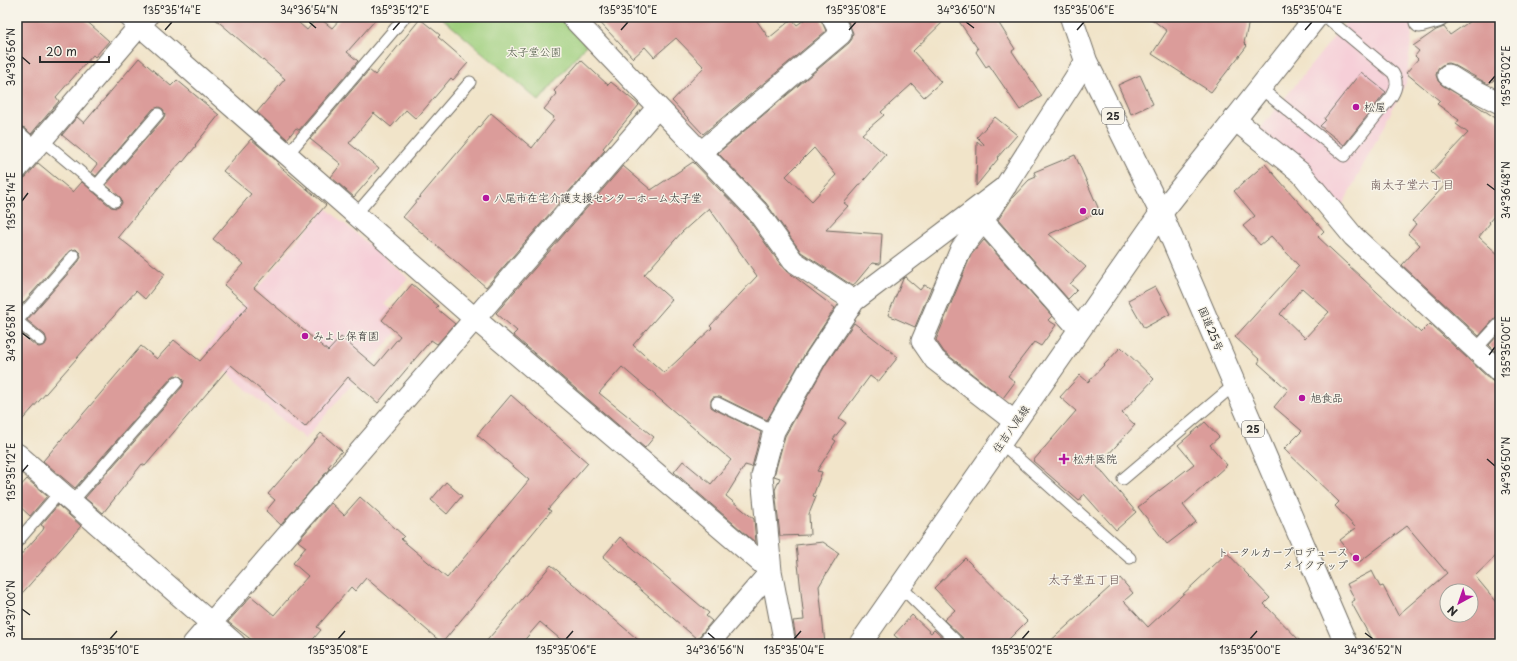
<svg xmlns="http://www.w3.org/2000/svg" width="1517" height="661" viewBox="0 0 1517 661" font-family="'Playpen Sans','Klee One',sans-serif">
  <style>
    .built { fill: #f6cfd8 }
    .green { fill: #a0d07f; stroke: #667e55 }
    .building { fill: #db9c9a; fill-rule: evenodd }
    .lines { fill: none; stroke-linecap: round; stroke-linejoin: round }
    .lane-casing { stroke: #706c62; stroke-width: 13 }
    .street-casing { stroke: #706c62; stroke-width: 23 }
    .secondary-casing { stroke: #706c62; stroke-width: 24 }
    .highway-casing { stroke: #706c62; stroke-width: 24 }
    .lane { stroke: #fff; stroke-width: 11 }
    .street { stroke: #fff; stroke-width: 21 }
    .secondary { stroke: #fff; stroke-width: 22 }
    .highway { stroke: #fff; stroke-width: 22 }
    .ticks { fill: none; stroke: #2b2b2b; stroke-width: 1.5 }
    .poi-dot { fill: #b5179e; stroke: #f7f3e8; stroke-width: 1.5 }
    .labels { text-anchor: middle; stroke-width: 3; stroke-linejoin: round; paint-order: stroke }
    .shield { fill: #f7f3e8; stroke: #686764; stroke-width: 1 }
    .shield-label { font-size: 10px; font-weight: bold; fill: #2b2b2b }
    .park-label { font-size: 11px; fill: #485440; stroke: #f7f3e8 }
    .poi-label { font-size: 11px; fill: #2b2b2b; stroke: #f7f3e8; text-anchor: start }
    .street-label { font-size: 11px; fill: #2b2b2b; stroke: #f7f3e8 }
    .neighbourhood-label { font-size: 12px; fill: #695352; stroke: #f7f3e8 }
    .neatline { fill: none; stroke: #2b2b2b; stroke-width: 1.5 }
    .ticks-label { font-size: 10px; text-anchor: middle; fill: #2b2b2b }
  </style>
  <rect width="100%" height="100%" fill="#f7f3e8"/>
  <filter id="ink" filterUnits="userSpaceOnUse"><feTurbulence type="fractalNoise" baseFrequency=".025" numOctaves="2"/><feDisplacementMap in="SourceGraphic" scale="8" xChannelSelector="R" yChannelSelector="G"/><feConvolveMatrix kernelMatrix="1 2 1 2 8 2 1 2 1" color-interpolation-filters="sRGB"/></filter>
  <filter id="wash" filterUnits="userSpaceOnUse"><feTurbulence type="fractalNoise" baseFrequency=".012" numOctaves="4" result="noise"/><feDisplacementMap in="SourceGraphic" scale="16" xChannelSelector="R" yChannelSelector="G"/><feGaussianBlur stdDeviation="0.9" result="paint"/><feColorMatrix in="noise" values="0 0 0 0 0 0 0 0 0 0 0 0 0 0 0 0 0 1.4 0 .05"/><feComposite in="paint" operator="in"/></filter>
  <g filter="url(#wash)">
    <rect width="100%" height="100%" fill="#f1e4c9"/>
    <path class="built" d="M1350,17h63l1,2 -8,64 -66,127 -81,-80z
      M326,208l82,70 -23,26 21,17 -101,118 -102,-87z"/>
    <path class="green" d="M441,17h118l27,28 -47,56z"/>
    <g id="blocks">
      <path class="building" d="M25,17h57l27,24 -14,16 -2,-2 -37,42 3,4 -28,33 -6,-6 -8,-3v-99z
        M213,17h79l15,13 11,-13 14,11 10,-11h36l-31,35 11,9 -59,69 -3,-2 -9,11 -30,-27 28,-33z
        M595,17h159l15,21 23,-19 5,6 11,-8h12l6,14 -123,103 -31,-33 32,-34 -28,-29 -22,19 -9,-10 -12,11z
        M846,17h102l-35,34 28,31 -17,15 -12,-13 -31,28 3,3 -22,19 24,21 -42,48 4,3 -22,24 56,4 -2,30 -8,-1 -19,23 -52,-34 -35,-49 -48,-50 131,-110 3,-4 1,-6zM814,148l22,27 -24,26 -26,-25z
        M956,17h39l20,32 -3,2 30,45 -22,14 -31,-45 -3,2 -10,-15 2,-3z
        M1149,17h101l-6,26 3,3 -36,46 -59,-38 15,-23z
        M1476,17h24v59l-12,8 -34,-19 -6,-2 -6,2 -4,3 -2,7 2,6 4,4 34,20 24,16v88l-11,13 1,1 -11,14 21,19v60l-5,2 -16,18 -77,-71 18,-20 -12,-11 8,-10 -4,-3 33,-36 -14,-13 37,-39 -12,-9 3,-4 -22,-16 3,-3 -34,-28 12,-14 -3,-3 4,-5 -6,-5 23,-16 8,-3 6,8z
        M420,19l20,16 -2,2 30,26 -15,17 -2,-2 -35,41 -10,-9 -15,17 -17,-14 -25,30 30,25 -25,29 -23,-20 10,-13 -31,-25 59,-69 6,5z
        M139,58l32,28 6,-6 42,35 -24,30 1,1 -13,16 -1,-1 -14,15 -50,61 47,37 -20,25 -9,-8 -119,135v-96l19,16 3,1 6,-2 2,-4 -2,-6 -18,-15 52,-59 2,-4 -1,-4 -4,-4 -7,2 -52,59v-129l9,-4 12,-14 35,29 9,-10 29,25 6,1 3,-2 2,-3 -1,-5 -15,-13 57,-66 2,-4 -2,-6 -4,-2 -6,2 -57,67 -5,-4 6,-8 -35,-29 15,-18 7,6z
        M581,60l27,25 3,-3 28,23 -36,43 2,2 -119,137 -83,-70 88,-104 41,35 22,-28 -1,-1 1,-2 -10,-8 13,-15 -3,-3z
        M1361,72l25,20 -42,53 -24,-19 6,-6 -2,-1z
        M1140,75l13,29 -22,10 -13,-29z
        M995,117l22,18 -20,23 1,1 -22,27 1,-45 6,5 1,-2 -7,-7z
        M251,139l27,23 -1,2 49,41 -72,83 74,63 13,-14 34,29 25,-30 -18,-16 30,-36 26,22 -2,2 19,16 -18,20 -6,-4 -53,63 -30,-26 -43,50 -74,-62 -86,101 -3,-2 -39,49 -18,-15 97,-111 2,-7 -3,-3 -6,-2 -3,2 -97,111 -32,-27 98,-115 16,13 17,-19 26,21 48,-55 -24,-21 19,-21 -30,-25 38,-45 -28,-23z
        M1075,155l25,57 -51,22 37,33 -16,17 7,6 -9,9 -70,-79 15,-23 16,-17 7,-3 -2,-5z
        M693,162l55,57 35,49 52,40 -29,44 -39,68 -47,-23h-7l-2,3v7l3,2 47,23 -9,35 -7,-2 -19,31 28,23 2,24 -82,-71 9,-11 28,23 20,-24 -109,-93 -23,26 55,44 -9,11 -132,-113 4,-4 -21,-18 127,-147 28,24zM709,208l48,68 -47,50 2,2 -48,45 -31,-28 39,-45 -28,-25 38,-43z
        M1265,164l59,67 -6,6 103,96 9,-9 62,57 8,3v168l-25,24 25,30v38h-126l-23,-42 4,-2 -8,-16 25,-13 8,16 3,-1 15,29 49,-42 -40,-47 -49,37 -18,-23 16,-12 -21,-22 4,-4 -55,-53 18,-18 -28,-24 14,-17 -30,-27 2,-3 -25,-23 64,-71 -28,-30 -11,9 -17,-19 12,-10 -21,-25zM1302,288l27,24 -24,26 -25,-24zM1447,591h24v24h-24z
        M984,240l68,76 -4,4 8,5 -15,21 -7,-4 -26,34 7,6 -12,16 -59,-46 -8,-12 35,-85z
        M905,277l15,13 4,-5 7,3 -16,39 -27,-12 15,-36z
        M1155,286l15,28 -26,14 -16,-28z
        M854,323l44,34 -20,25 -8,-6 -31,42 7,5 -13,16 3,2 -19,30 5,1 -9,24 3,1 -7,17 1,21 -30,1 -5,-46 5,-12 -6,-2 11,-40 41,-72z
        M1500,333v23l-11,-11z
        M1121,347l33,32 -32,34 13,12 -38,42 6,5v1l33,39 -20,18 -32,-36 -5,7 -46,-40 43,-50 -16,-14 20,-22 8,7z
        M511,395l77,68 -40,46 3,2 -109,132 -76,-65 -11,13 -4,-4 -34,40 4,3 -12,14h-52l-29,-22 23,-26 23,19 34,-39 -15,-13 13,-16 -8,-6 33,-38 13,12 16,-18 44,39 -3,3 46,39 82,-98 -52,-45z
        M1205,422l14,15 -9,8 17,20 -44,40 13,17 -29,22 -29,-37 56,-43 -16,-19z
        M321,433l21,18 -14,16 2,1 -49,57 -15,-14 9,-11 -7,-6z
        M27,479l20,17 -17,20 -13,-12v-14z
        M446,482l16,14 -15,18 -16,-14z
        M58,505l23,21 -64,73v-40l26,-29 1,-3 -3,-2z
        M620,537l89,76 -3,3 6,5 -15,18 -94,-82z
        M823,542l16,11 -20,33 6,58h-28l-4,-23 11,-1 -8,-75z
        M1227,553l43,45 -6,6 39,40h-256l73,-66 13,15 -9,8 24,26z
        M965,558l62,63 -23,23h-38l-2,-5 -20,-19 11,-10 -21,-22z
        M551,565l92,79h-77l-26,-22 -19,22h-37z
        M912,615l19,18 3,-3 15,14h-45l-10,-9z"/>
    </g>
  </g>
  <g filter="url(#ink)">
    <use href="#blocks" fill-opacity="0" stroke="#706c62" stroke-width="1"/>
    <g class="lines">
      <g class="lane-casing">
        <path id="lane" d="M1259,87l85,69 48,-60c5,-8 6,-15 1,-23l-67,-56
          M42,140l73,61
          M287,155l118,-138
          M96,186l62,-72
          M356,214l114,-132
          M17,321l57,-65
          M17,321l23,19
          M1476,349l24,-26
          M717,403l57,28
          M1001,443l129,115
          M1123,479l111,-94
          M72,502l105,-120
          M17,542l43,-50
          M900,586l59,58"/>
      </g>
      <g class="street-casing">
        <path id="street" d="M130,17l344,301 297,253
          M572,17l185,194 36,50 61,40
          M1420,22l18,-5
          M1448,75l16,10 36,18
          M1234,119l67,54 52,63 147,136
          M17,137l16,14
          M701,152l140,-118 -9,-17
          M17,169l130,-152
          M983,221l96,108
          M1015,422l-80,-62 -13,-19 39,-92 22,-28 103,-160
          M17,454l218,190
          M193,644l465,-537
          M708,644l63,-73
          M785,644l-14,-73 -9,-95 12,-45 42,-73 38,-57 152,-115"/>
      </g>
      <g class="secondary-casing">
        <path id="secondary" d="M860,644l301,-431 155,-196"/>
      </g>
      <g class="highway-casing">
        <path id="highway" d="M1071,17l15,44 75,152 185,431"/>
      </g>
      <use href="#lane" class="lane"/>
      <use href="#street" class="street"/>
      <use href="#secondary" class="secondary"/>
      <use href="#highway" class="highway"/>
    </g>
  </g>
  <path class="ticks" d="M309,22l7,6M966,22l8,6M165,30l7,-8M393,30l7,-8M621,30l7,-8M849,30l7,-8M1077,30l7,-8M1305,30l7,-8M22,57l8,7M1489,83l6,-7M1487,184l8,6M22,201l6,-8M22,333l8,6M1489,355l6,-8M1487,459l8,7M22,472l6,-7M22,609l8,6M708,633l7,6M1365,633l8,6M110,639l7,-8M338,639l7,-8M566,639l7,-8M794,639l7,-8M1022,639l7,-8M1250,639l7,-8"/>
  <g class="poi-dot">
    <circle cx="1356" cy="107" r="4"/>
    <circle cx="486" cy="198" r="4"/>
    <circle cx="1083" cy="211" r="4"/>
    <circle cx="305" cy="336" r="4"/>
    <circle cx="1302" cy="398" r="4"/>
    <path d="M1062 453h4v4h4v4h-4v4h-4v-4h-4v-4h4z"/>
    <circle cx="1356" cy="558" r="4"/>
  </g>
  <g class="labels">
    <g class="shield">
      <rect x="1102" y="108" width="22" height="16" rx="3"/>
      <rect x="1242" y="421" width="22" height="16" rx="3"/>
    </g>
    <g class="shield-label">
      <text x="1113" y="120">25</text>
      <text x="1253" y="433">25</text>
    </g>
    <g class="park-label">
      <text x="534" y="56">太子堂公園</text>
    </g>
    <g class="poi-label">
      <text x="1364" y="111">松屋</text>
      <text x="494" y="202">八尾市在宅介護支援センターホーム太子堂</text>
      <text x="1091" y="215">au</text>
      <text x="313" y="340">みよし保育園</text>
      <text x="1310" y="402">旭食品</text>
      <text x="1073" y="463">松井医院</text>
      <text x="1348" y="556" text-anchor="end">トータルカープロデュース<tspan x="1348" dy="13">メイクアップ</tspan></text>
    </g>
    <g class="street-label">
      <text transform="translate(1211 329) rotate(67)" y="4">国道25号</text>
      <text transform="translate(1011 429) rotate(-55)" y="4">住吉八尾線</text>
    </g>
    <g class="neighbourhood-label">
      <text x="1412" y="189">南太子堂六丁目</text>
      <text x="1084" y="584">太子堂五丁目</text>
    </g>
  </g>
  <rect width="1517" height="661" fill="none" stroke="#f7f3e8" stroke-width="44"/>
  <g transform="translate(1459 603) rotate(220)"><circle r="19" fill="#f7f3e8" stroke="#a5a39c"/>
  <path d="M0-3L7 15L0 10L-7 15Z" fill="#b5179e"/>
  <text y="-6" font-size="11" font-weight="bold" text-anchor="middle" fill="#2b2b2b">N</text>
  </g>
  <path d="M40 56v6h69v-6" fill="none" stroke="#2b2b2b" stroke-width="2"/>
  <text x="46" y="56" font-size="12" fill="#2b2b2b" stroke="#f7f3e8" stroke-width="3" paint-order="stroke">20 m</text>
  <rect x="22" y="22" width="1473" height="617" class="neatline"/>
  <g class="ticks-label">
    <text x="172" y="14">135°35'14"E</text>
    <text x="309" y="14">34°36'54"N</text>
    <text x="400" y="14">135°35'12"E</text>
    <text x="628" y="14">135°35'10"E</text>
    <text x="856" y="14">135°35'08"E</text>
    <text x="966" y="14">34°36'50"N</text>
    <text x="1084" y="14">135°35'06"E</text>
    <text x="1312" y="14">135°35'04"E</text>
    <text transform="translate(11 57) rotate(-90)" y="4">34°36'56"N</text>
    <text transform="translate(1506 76) rotate(-90)" y="4">135°35'02"E</text>
    <text transform="translate(1506 190) rotate(-90)" y="4">34°36'48"N</text>
    <text transform="translate(11 201) rotate(-90)" y="4">135°35'14"E</text>
    <text transform="translate(11 333) rotate(-90)" y="4">34°36'58"N</text>
    <text transform="translate(1506 347) rotate(-90)" y="4">135°35'00"E</text>
    <text transform="translate(1506 466) rotate(-90)" y="4">34°36'50"N</text>
    <text transform="translate(11 472) rotate(-90)" y="4">135°35'12"E</text>
    <text transform="translate(11 609) rotate(-90)" y="4">34°37'00"N</text>
    <text x="110" y="654">135°35'10"E</text>
    <text x="338" y="654">135°35'08"E</text>
    <text x="566" y="654">135°35'06"E</text>
    <text x="715" y="654">34°36'56"N</text>
    <text x="794" y="654">135°35'04"E</text>
    <text x="1022" y="654">135°35'02"E</text>
    <text x="1250" y="654">135°35'00"E</text>
    <text x="1373" y="654">34°36'52"N</text>
  </g>
</svg>
